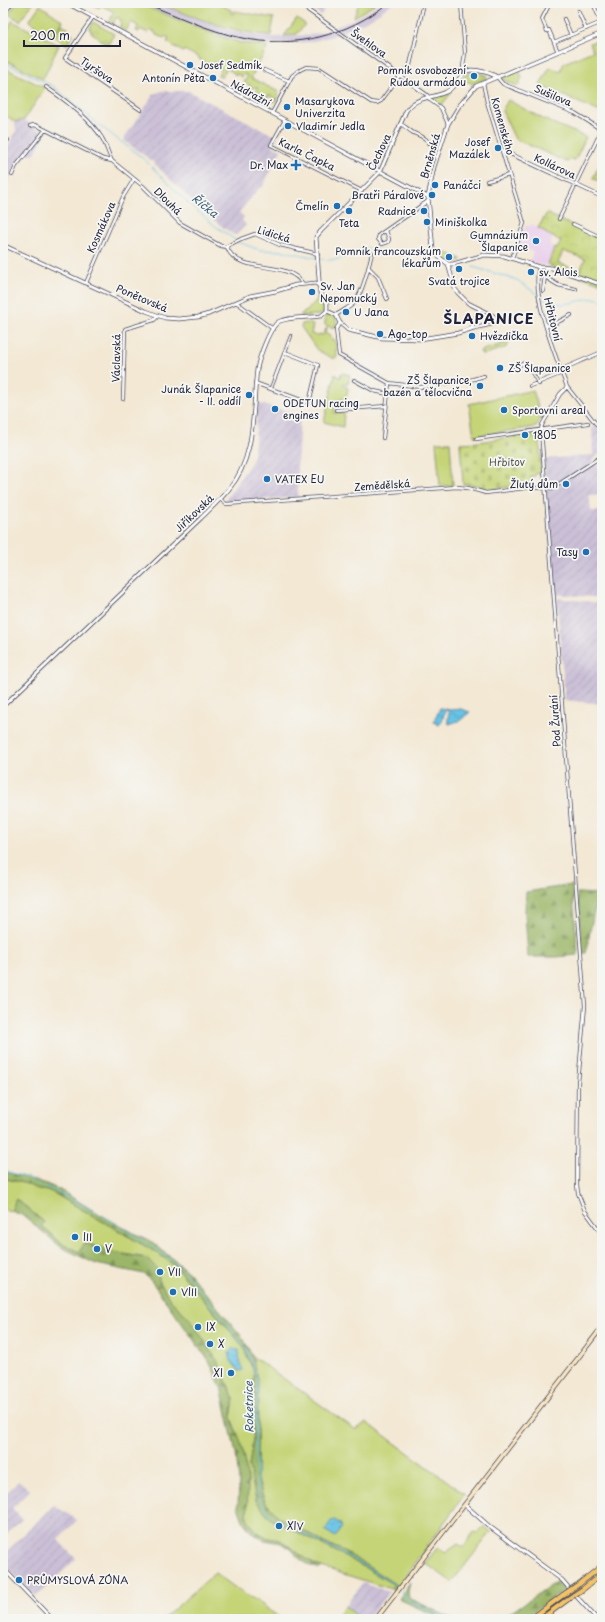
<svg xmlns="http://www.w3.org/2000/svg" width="605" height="1622" viewBox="0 0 605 1622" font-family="'Playpen Sans',sans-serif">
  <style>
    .built { fill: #ead1ec }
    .industrial { fill: url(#industrial-furrows) }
    .railway { fill: #cabfd6 }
    .green { fill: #c4d476; stroke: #737b58 }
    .forest { fill: url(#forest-firs); stroke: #5e6c51 }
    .cemetery { fill: url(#cemetery-stones); stroke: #737b58 }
    .park { fill: url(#park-crowns); stroke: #737b58; fill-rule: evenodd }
    .water { fill: url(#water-waves); stroke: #447290 }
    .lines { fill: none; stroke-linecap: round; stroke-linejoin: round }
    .stream { stroke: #67c3e5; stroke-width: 1 }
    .minor-casing { stroke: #414052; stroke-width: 4 }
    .tertiary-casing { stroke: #414052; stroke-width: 4.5 }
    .secondary-casing { stroke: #414052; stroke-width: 5 }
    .motorway-casing { stroke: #414052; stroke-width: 6 }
    .minor { stroke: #fff; stroke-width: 2.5 }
    .tertiary { stroke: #fff; stroke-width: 3 }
    .secondary { stroke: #fae7c3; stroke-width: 3.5 }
    .motorway { stroke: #f2c36a; stroke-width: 4.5 }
    .rail { stroke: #22223b; stroke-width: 1 }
    .motorway-bridge-casing { stroke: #414052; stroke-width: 6; stroke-linecap: butt }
    .motorway-bridge { stroke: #f2c36a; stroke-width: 4.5 }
    .poi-dot { fill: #1f6fb2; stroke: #f6f6f2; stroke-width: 1.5 }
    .labels { text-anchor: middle; stroke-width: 3.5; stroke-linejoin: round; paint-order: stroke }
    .street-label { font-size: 10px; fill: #22223b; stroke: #f6f6f2 }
    .poi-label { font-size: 10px; fill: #22223b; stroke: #f6f6f2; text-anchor: start }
    .park-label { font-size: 10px; fill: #53574d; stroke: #f6f6f2 }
    .water-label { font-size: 11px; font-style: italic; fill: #3a5a76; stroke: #f6f6f2 }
    .district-label { font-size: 14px; font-weight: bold; letter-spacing: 1px; fill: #22223b; stroke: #f6f6f2 }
  </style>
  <defs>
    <pattern id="industrial-furrows" width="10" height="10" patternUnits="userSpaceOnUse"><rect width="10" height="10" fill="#cabfd6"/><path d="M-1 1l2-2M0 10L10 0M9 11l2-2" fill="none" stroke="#ada4b9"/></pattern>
    <pattern id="forest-firs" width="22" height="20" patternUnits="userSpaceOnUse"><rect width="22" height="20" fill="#9bb667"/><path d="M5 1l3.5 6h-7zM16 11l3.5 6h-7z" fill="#7e9456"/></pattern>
    <pattern id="cemetery-stones" width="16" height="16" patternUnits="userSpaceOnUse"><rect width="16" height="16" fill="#c4d476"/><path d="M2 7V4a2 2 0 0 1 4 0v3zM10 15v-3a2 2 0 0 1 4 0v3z" fill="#a8b667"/></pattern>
    <pattern id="park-crowns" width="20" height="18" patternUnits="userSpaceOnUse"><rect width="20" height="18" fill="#c4d476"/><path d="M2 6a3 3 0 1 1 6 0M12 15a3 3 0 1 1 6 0" fill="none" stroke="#a8b667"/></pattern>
    <pattern id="water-waves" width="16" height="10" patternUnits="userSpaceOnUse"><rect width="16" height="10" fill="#67c3e5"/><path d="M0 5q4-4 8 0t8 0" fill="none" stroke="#59a7c5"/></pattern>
  </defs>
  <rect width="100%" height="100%" fill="#f6f6f2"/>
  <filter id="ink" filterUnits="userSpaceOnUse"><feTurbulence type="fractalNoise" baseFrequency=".025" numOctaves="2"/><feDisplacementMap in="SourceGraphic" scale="8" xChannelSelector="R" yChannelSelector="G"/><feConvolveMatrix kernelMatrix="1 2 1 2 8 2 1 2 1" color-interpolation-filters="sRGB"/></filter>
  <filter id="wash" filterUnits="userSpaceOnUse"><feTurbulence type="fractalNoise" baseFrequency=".012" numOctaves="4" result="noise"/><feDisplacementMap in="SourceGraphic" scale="16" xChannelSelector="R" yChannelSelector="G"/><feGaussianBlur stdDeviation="0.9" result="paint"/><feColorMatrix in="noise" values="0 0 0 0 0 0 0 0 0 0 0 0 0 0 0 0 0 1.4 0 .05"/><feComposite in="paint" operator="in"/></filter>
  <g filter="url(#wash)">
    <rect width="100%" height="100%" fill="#f3e8d4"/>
    <path class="built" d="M531,224l12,6 3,2 -1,2 8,4 -3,7 4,3 -6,17 -6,1 -12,-5 3,-9 -15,-6 8,-21 4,2z"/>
    <path class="industrial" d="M314,3h13l-6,12 -9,-7z
      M162,91h26l89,46 -5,9 9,4 -19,38 -2,-1 -21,25 5,5 -2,3 4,5 -10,10 -4,-1 -30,-23 -51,-51 -28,-20 31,-46z
      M24,120l21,14 -11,21h-11l-9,12 -11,26v-38l13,-24 -1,-9z
      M257,403l43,12 -3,52 1,30 -74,5 28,-41 3,-17z
      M602,424v29l-10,7 5,6h5v28l-13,1 2,16h11v87l-47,-4 -8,-79 -3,-56 49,-4 -1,-27z
      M557,598l45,5v101l-37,-4z
      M19,1481l11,9 -18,18 10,11 -19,19v-41z
      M54,1505l23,15 -19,20 18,19 -40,38 -33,-34v-4l2,-2 -2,-2z
      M363,1583l26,9 -21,27h-7l-16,-13z"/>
    <path class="railway" d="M137,3h21l67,26 23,5 26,3 34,-2 15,-3 34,-14 24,-15h12l-23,16 -37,17 -24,6 -35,2 -27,-2 -24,-6z"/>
    <path class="green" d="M17,3h16l-13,18 -11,-7z
      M93,3h44l80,32 24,8 27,3 -17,32 26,13 2,3 -3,7 -5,1 2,-5 -3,-2 -1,2h-5l-5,-4 -2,3 -2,-1 3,-7 -5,-1 -1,1 -3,-1 1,-2 -6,-3 4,-6 -4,-2 -2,3 -5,-3 -1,1 -9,-7 -5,9 -4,-2 3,-7 -5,-3v-1l-2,-2 -3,5 -12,-8 1,-1 -16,-8 -1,2 -16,-10 2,-4 -3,-2 -2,2 -8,-3 -1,-3 -5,-2 -2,3 -8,-4 -1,3 -3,-1 2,-5 -7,-4 -5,9 -6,-4 1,-7 -5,-3 -3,7 -4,-2 5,-10 -13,-7 -2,3 -7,-4z
      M158,3h59l14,7v3l2,1 1,-3 40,7 -3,17c-34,-1 -81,-19 -113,-32z
      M359,3h18l-23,14z
      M40,5l23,16 -11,16 -23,-16z
      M297,18l8,6 -8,10 -13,2z
      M12,21l47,24 -16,34 -40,-20v-20z
      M62,24l6,4 -1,2 6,4 -6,11 -13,-9z
      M599,40l3,7v61l-2,4 -60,-27 10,-18 10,5 4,-9 29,-12 -3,-8z
      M3,67l42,21 -21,32 -9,2 -12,-9z
      M519,70l3,7 -4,9 -13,-5 -1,-4z
      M449,92l2,1 -10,13 -8,-6v-2z
      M508,100l35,19 43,18 -11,23 -4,-1 -4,3 -52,-23 -13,-28z
      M602,160v23l-9,-5z
      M438,252h6l17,7v1c-9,3 -19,2 -23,-8z
      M330,314c7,3 8,8 4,14l-9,-3v-9z
      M307,323l6,2 -2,9 7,2 1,-2 4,1 4,-8 -1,7 5,1 1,5h3l2,17h-3v2l-17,-9 -16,-23 1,-3z
      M509,342l-2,5 -25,8 -2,-4z
      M341,373l9,2 -2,9 -4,-1 -1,2 5,3 -2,11h-5l-4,2 -3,12h10l-1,14 -19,-5 11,-48 5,4z
      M533,390l8,28 -5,9 -62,9 -5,-32z
      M436,442h14l3,44h-13z
      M3,1178l24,6 11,6 12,1 109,63 16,12 68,80 11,26 -1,69 -4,25 22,53 74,37 49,29 -3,4 -76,-24 -35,-25 -12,-2 -12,-7 -9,-13 1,-38 -8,-40 -9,-22 3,-19 -16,-37 -28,-43 -20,-19 -11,-20 -1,-10 -16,-13 -29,-5 -28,-9 -6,9 -15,-7 -23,-19 3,-4 -28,-23 -5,12 -8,-2z
      M252,1356l104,74 10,-8 99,72 -67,92 -54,-35 -20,-8 -21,-13 -24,-12 -14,-16 -8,-24 1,-95z
      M484,1526l7,6 -39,50 -27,-19 13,-16 7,6 13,-9 5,3 11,-15 3,1z
      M215,1573l29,21 12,6 25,19h-118z
      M345,1606l16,13h-26z"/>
    <path class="forest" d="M572,885l6,70 -22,2h-28l-3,-45 1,-20z
      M577,893l23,1 -7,22 -7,37h-4z
      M3,1171l41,12 16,7 29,18 42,24 20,9 37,31 55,66 9,18 6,27 -1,95 8,24 15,16 23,12 21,13 20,8 54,35 -4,5 -3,-2 3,-5 -49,-28 -74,-37 -15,-18 -7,-35 4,-25 1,-69 -11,-26 -68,-80 -16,-12 -109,-63 -12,-1 -11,-6 -24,-6z
      M16,1199l28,23 -3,4 23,19 15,7 6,-9 28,9 35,7 10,11 1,10 11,20 20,19 28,43 16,37 -3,19 9,22 8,40 -1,38 9,13 12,7 12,2 35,25 7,2 -2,2 -9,-3 -10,-6 -10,-11 -10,-6 -17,-3 -11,-6 -9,-11 -6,-16 1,-26 -3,-27 -15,-67 -12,-26 -57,-79 -8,-8 -48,-10 -35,-17 -37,-31 -13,-5z
      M557,1581l8,8 -43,30h-21z
      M410,1582l-2,10 1,6 44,21h-11l-43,-20z"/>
    <path class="cemetery" d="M539,432l3,42 -6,-1 -1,3 -4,1 1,6 -48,8v-3h-3l-1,-2 -17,-2 -3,-41 19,-1z"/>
    <path class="park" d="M93,22l21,12 -6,11 -17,-13 -1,-4z
      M473,72l13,3 1,3 -14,6 -11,-5 4,-5z
      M547,213l9,5 46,22v42h-5l-49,-17 6,-17 3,1 4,-8 -16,-8 1,-1 -8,-4zM563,251l22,8 -5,12 -22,-8z
      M320,296l6,9 -2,8 -5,2 -18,1v-2l6,-3z"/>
    <path class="water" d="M440,708l10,2 11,-1 9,3 -9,8 -12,4c-3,-5 1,-9 -1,-13l-3,-1 -3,12 -3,3 -5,-3z
      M233,1348l2,2h4l1,13 3,7 -4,1 -8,-10 -2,-9z
      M334,1520l6,3 2,4 -7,10 -10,-7 6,-9z"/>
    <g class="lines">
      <path class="stream" d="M3,62l50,24 46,39 45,34 44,44 26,22 24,17 22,8 24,1 43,9 13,-1 24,-11 36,6h33
        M473,267l44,13 20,14
        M539,296c28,19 42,-3 63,4
        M3,1170l29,10 9,6 14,5 53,28 46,29 22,16 12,12 57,71 9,22 4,16 -3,56 3,54 9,17 8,7 78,40 46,28
        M401,1590l2,6 7,5 38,18"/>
    </g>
  </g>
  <g filter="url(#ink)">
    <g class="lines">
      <g class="minor-casing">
        <path id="minor" d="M257,3l18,2 4,-2
          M298,3l129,92 3,5 11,8 7,16
          M461,3l4,50 -2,14 3,4
          M593,3l8,19
          M548,7l-6,12 5,12 2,-1 9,22
          M578,11l8,18
          M3,15l9,-12
          M93,17l-28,41 76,52
          M564,19l7,16
          M554,42l48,-20
          M264,70l25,11
          M402,76l8,-11 14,-62
          M497,77l6,7 72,29 27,17
          M483,83l4,19 37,121 -12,35
          M46,87c18,12 44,32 56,51 4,7 6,15 10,23
          M272,113l20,-37 6,-5 8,-4 13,1 52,34 6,1 4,-2 19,-26
          M285,120l-14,25 91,46
          M400,124c5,2 8,5 12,8 6,4 13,4 17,11
          M30,126l4,-1 4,1 65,33 9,2 31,25 37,37 41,23 6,1
          M3,136l5,4
          M502,150l100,47
          M12,175l4,-9 29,-36
          M487,181l22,-6
          M559,219l43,-90
          M573,224l29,14
          M386,231l3,8 -1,3 -6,2 -4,-5 1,-4 49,-34
          M227,246l14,-7 14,-5 25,11 38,9
          M227,247c10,29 60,11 76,37
          M539,267c-8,30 17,90 28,120l-7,7 -18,31 -1,5 44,576 -7,77 -1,102 1,8 7,18 17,23
          M369,268l9,9 9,22
          M545,277l13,8 18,4
          M86,283l37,-86 11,-18
          M543,291l3,-23
          M236,302l37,27
          M336,315c6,-4 13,-7 18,-12 9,-9 15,-38 18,-50
          M340,323l-4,6 3,26 50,28 32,4 49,-7 14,-4
          M546,326l12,-4 13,-7
          M471,329l22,-5 3,-3 -2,-5 -14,-7
          M514,366l12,-3 13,21
          M560,370l42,-18
          M354,380l20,11 14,3
          M255,383l54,20 9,-38 -33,-13
          M530,386l32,-13
          M567,387l30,38
          M271,388l20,-52
          M123,399l2,-70 29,-9 4,-4
          M336,410l50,-4
          M383,438l6,-55
          M476,439l112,-16
          M220,499l6,5 231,-17 11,1 18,5 39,-5h28l49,-32"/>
      </g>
      <g class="tertiary-casing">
        <path id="tertiary" d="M67,3l361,194
          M497,77c-6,-4 -18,-7 -26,-7 -11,1 -15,18 -25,22 -15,7 -30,4 -40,19l-26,61 -59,59 -5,6 4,56 7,10v8l9,4 4,8 8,7 34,8 38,1 38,-6 13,-4 9,-20 -12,-6 -10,-10 -3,-4 -7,-25 -9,-7 -6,-8 -5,-52 6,-30 14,-43 11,-18 17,-20 126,-53
          M3,245l143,66 19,7 14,1 19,-2 11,-3 41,-18 26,-5 20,-6 20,-2 4,4
          M448,264h5l31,-9 20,1 35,11 13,1 45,15 5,1
          M3,706l198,-188c10,-10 20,-19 28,-29 28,-33 23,-80 28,-120 2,-11 13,-44 23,-48 13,-5 28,-3 41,-5l6,-5
          M465,1505l25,22 72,53 6,7
          M3,1568l49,51
          M577,1597l20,22"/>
      </g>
      <g class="secondary-casing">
        <path id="secondary" d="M376,1619l226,-292"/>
      </g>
      <g class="motorway-casing">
        <path id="motorway" d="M579,1584l23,-18
          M583,1589l19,-15
          M531,1619l32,-24
          M541,1619l27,-20"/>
      </g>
      <use href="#minor" class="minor"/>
      <use href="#tertiary" class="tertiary"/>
      <use href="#secondary" class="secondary"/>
      <use href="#motorway" class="motorway"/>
      <path class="rail" d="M144,3c32,12 64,28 98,35 51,11 106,-2 146,-35"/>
      <g class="motorway-bridge-casing">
        <path id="motorway-bridge" d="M563,1595l16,-11
          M568,1599l15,-10"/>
      </g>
      <use href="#motorway-bridge" class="motorway-bridge"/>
    </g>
  </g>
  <g class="poi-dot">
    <circle cx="190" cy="65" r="4"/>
    <circle cx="474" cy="76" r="4"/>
    <circle cx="213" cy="78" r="4"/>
    <circle cx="287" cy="107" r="4"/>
    <circle cx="288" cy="126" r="4"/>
    <circle cx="498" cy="148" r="4"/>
    <path d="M294 159h4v4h4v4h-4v4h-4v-4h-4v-4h4z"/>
    <circle cx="435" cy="185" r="4"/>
    <circle cx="432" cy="195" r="4"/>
    <circle cx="337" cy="206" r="4"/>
    <circle cx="349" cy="211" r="4"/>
    <circle cx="424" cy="211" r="4"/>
    <circle cx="427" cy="222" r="4"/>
    <circle cx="536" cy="241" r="4"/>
    <circle cx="449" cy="257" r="4"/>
    <circle cx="459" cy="269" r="4"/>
    <circle cx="531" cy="272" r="4"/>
    <circle cx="312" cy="292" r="4"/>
    <circle cx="346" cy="312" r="4"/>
    <circle cx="380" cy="334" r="4"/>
    <circle cx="472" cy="336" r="4"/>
    <circle cx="500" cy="368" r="4"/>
    <circle cx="480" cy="386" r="4"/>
    <circle cx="249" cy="395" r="4"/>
    <circle cx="275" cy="409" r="4"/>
    <circle cx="504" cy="410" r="4"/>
    <circle cx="525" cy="435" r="4"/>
    <circle cx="267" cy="479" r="4"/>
    <circle cx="566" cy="484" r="4"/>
    <circle cx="586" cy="552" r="4"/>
    <circle cx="75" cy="1237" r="4"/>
    <circle cx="97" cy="1249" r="4"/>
    <circle cx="160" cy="1272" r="4"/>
    <circle cx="173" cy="1292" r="4"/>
    <circle cx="198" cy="1327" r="4"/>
    <circle cx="210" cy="1344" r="4"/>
    <circle cx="231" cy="1373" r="4"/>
    <circle cx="279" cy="1526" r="4"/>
    <circle cx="19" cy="1580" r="4"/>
  </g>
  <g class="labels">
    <g class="street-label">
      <text transform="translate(369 43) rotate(35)" y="4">Švehlova</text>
      <text transform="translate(97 70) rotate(34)" y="4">Tyršova</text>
      <text transform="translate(251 93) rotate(29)" y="4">Nádražní</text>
      <text transform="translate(553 95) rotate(23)" y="4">Sušilova</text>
      <text transform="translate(503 126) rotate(74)" y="4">Komenského</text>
      <text transform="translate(379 152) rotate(-64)" y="4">Čechova</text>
      <text transform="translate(307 154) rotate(26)" y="4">Karla Čapka</text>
      <text transform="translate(430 156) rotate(-74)" y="4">Brněnská</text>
      <text transform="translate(555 166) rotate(25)" y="4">Kollárova</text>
      <text transform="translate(168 201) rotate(45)" y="4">Dlouhá</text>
      <text transform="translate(101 227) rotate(-66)" y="4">Kosmákova</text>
      <text transform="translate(274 234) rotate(17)" y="4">Lidická</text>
      <text transform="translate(142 298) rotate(23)" y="4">Ponětovská</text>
      <text transform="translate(553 319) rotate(76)" y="4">Hřbitovní</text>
      <text transform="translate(116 358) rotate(-89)" y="4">Václavská</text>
      <text transform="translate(382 485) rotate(-4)" y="4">Zemědělská</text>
      <text transform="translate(194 513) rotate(-44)" y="4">Jiříkovská</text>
      <text transform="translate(555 721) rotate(-94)" y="4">Pod Žurání</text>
    </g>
    <g class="poi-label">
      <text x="198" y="69">Josef Sedmík</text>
      <text x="466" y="74" text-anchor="end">Pomník osvobození<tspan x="466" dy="12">Rudou armádou</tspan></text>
      <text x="205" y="82" text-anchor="end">Antonín Pěta</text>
      <text x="295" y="105">Masarykova<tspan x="295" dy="12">Univerzita</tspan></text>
      <text x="296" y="130">Vladimír Jedla</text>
      <text x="490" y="146" text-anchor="end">Josef<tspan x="490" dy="12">Mazálek</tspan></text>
      <text x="288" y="169" text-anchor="end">Dr. Max</text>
      <text x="443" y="189">Panáčci</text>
      <text x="424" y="199" text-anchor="end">Bratři Páralové</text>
      <text x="329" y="210" text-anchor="end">Čmelín</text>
      <text x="416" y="215" text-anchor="end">Radnice</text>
      <text x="435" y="226">Miniškolka</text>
      <text x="349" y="227" text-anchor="middle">Teta</text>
      <text x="528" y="239" text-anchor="end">Gymnázium<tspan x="528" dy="12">Šlapanice</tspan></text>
      <text x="441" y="255" text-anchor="end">Pomník francouzským<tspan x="441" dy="12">lékařům</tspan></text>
      <text x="539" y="276">sv. Alois</text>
      <text x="459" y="285" text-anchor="middle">Svatá trojice</text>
      <text x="320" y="290">Sv. Jan<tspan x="320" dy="12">Nepomucký</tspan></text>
      <text x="354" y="316">U Jana</text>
      <text x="388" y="338">Ago-top</text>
      <text x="480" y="340">Hvězdička</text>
      <text x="508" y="372">ZŠ Šlapanice</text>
      <text x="472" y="384" text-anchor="end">ZŠ Šlapanice,<tspan x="472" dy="12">bazén a tělocvična</tspan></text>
      <text x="241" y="393" text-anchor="end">Junák Šlapanice<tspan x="241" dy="12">- II. oddíl</tspan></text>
      <text x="283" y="407">ODETUN racing<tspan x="283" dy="12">engines</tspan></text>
      <text x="512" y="414">Sportovni areal</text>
      <text x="533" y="439">1805</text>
      <text x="275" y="483">VATEX EU</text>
      <text x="558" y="488" text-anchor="end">Žlutý dům</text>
      <text x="578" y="556" text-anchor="end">Tasy</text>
      <text x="83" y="1241">III</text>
      <text x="105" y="1253">V</text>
      <text x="168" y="1276">VII</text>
      <text x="181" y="1296">VIII</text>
      <text x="206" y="1331">IX</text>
      <text x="218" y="1348">X</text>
      <text x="223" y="1377" text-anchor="end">XI</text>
      <text x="287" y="1530">XIV</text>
      <text x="27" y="1584">PRŮMYSLOVÁ ZÓNA</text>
    </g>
    <g class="park-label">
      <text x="507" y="466">Hřbitov</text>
    </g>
    <g class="water-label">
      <text transform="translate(205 206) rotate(39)" y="4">Říčka</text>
      <text transform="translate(249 1407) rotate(-91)" y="4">Roketnice</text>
    </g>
    <g class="district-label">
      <text x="489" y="324">ŠLAPANICE</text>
    </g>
  </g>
  <rect width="605" height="1622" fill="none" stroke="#f6f6f2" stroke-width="16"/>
  <path d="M24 40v6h96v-6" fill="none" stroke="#22223b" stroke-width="2"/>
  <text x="30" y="40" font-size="12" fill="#22223b" stroke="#f6f6f2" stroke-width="3" paint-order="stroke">200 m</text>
</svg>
